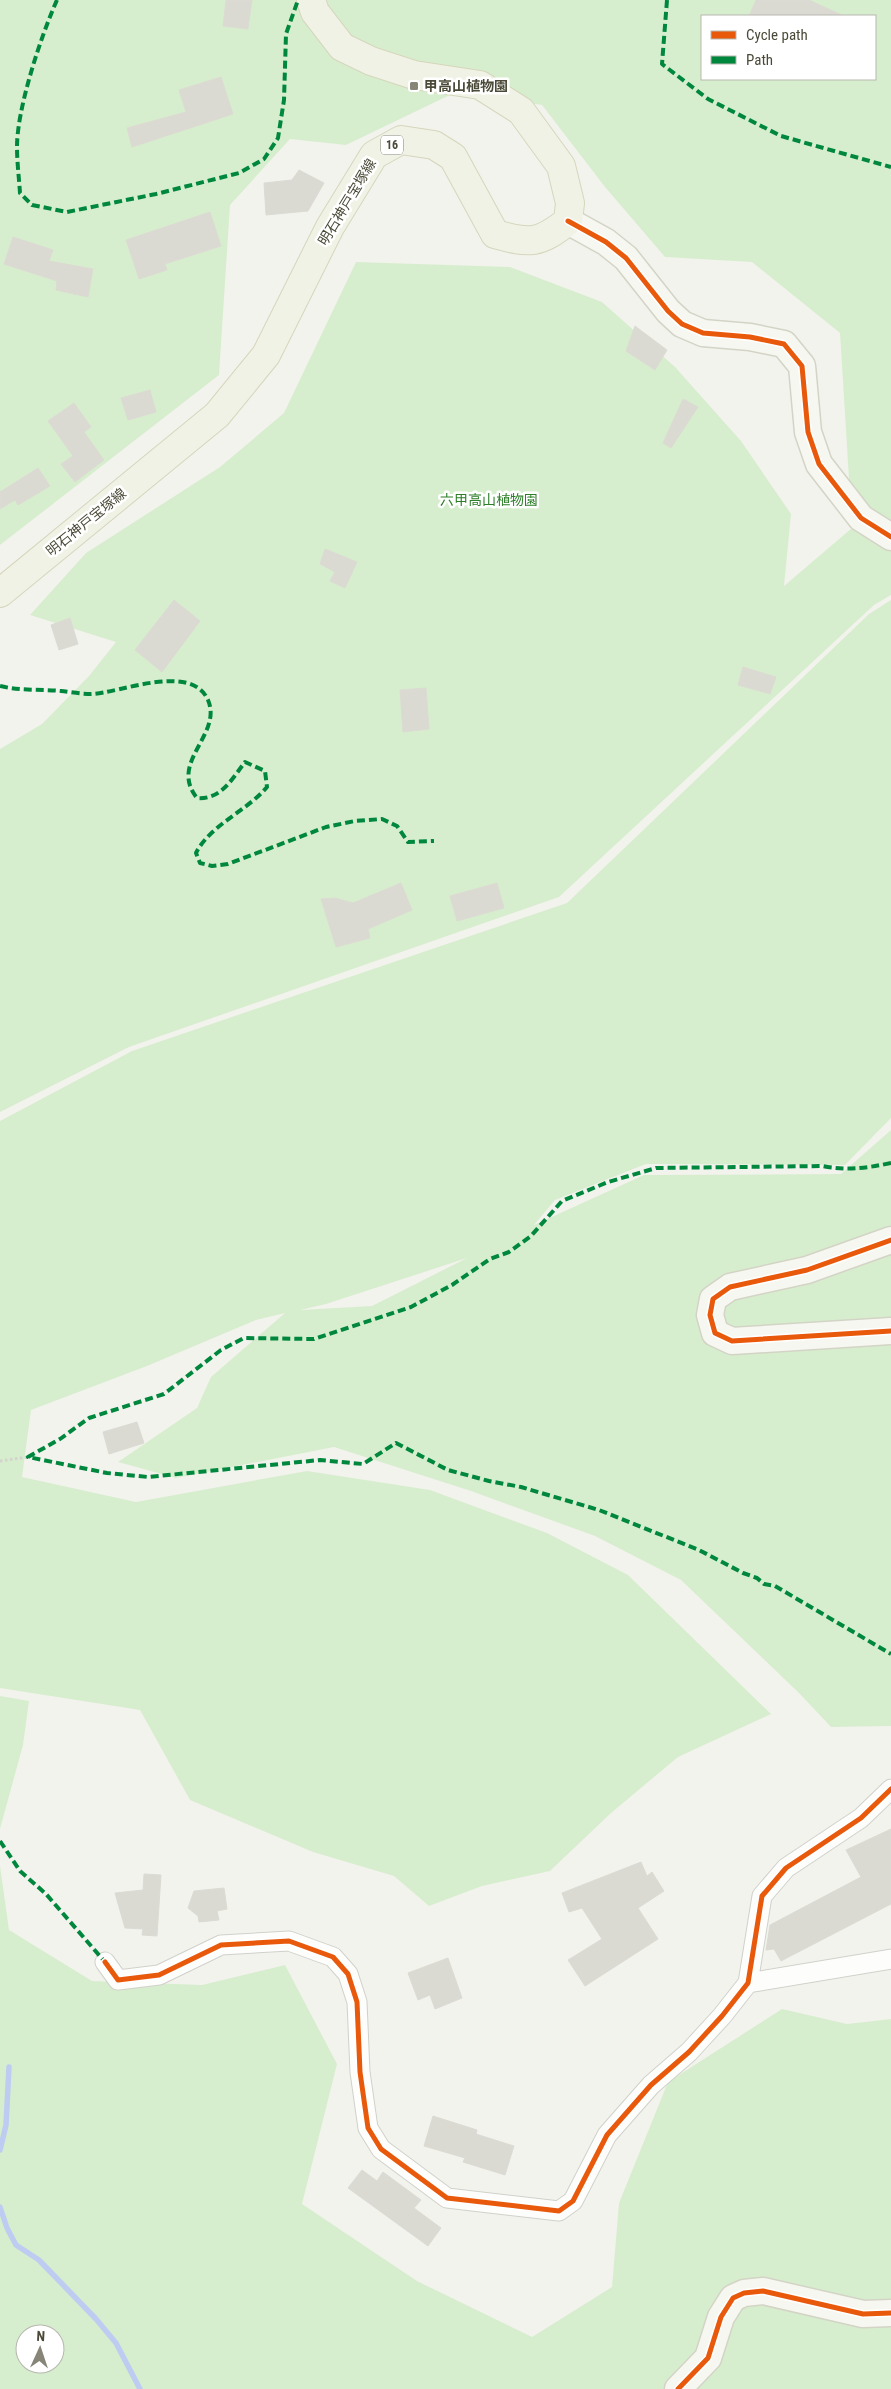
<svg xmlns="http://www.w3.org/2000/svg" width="891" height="2389" viewBox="0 0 891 2389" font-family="'Roboto Condensed','Noto Sans JP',sans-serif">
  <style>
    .green { fill: #d7eece; fill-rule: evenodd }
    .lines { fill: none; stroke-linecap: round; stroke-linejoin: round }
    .stream { stroke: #beccf1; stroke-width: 5.5 }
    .building { fill: #dadad3; stroke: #dcdbd3 }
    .street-casing { stroke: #d1d1cb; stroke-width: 21 }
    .secondary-casing { stroke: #d3d4c6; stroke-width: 29 }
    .primary-casing { stroke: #d5d6bb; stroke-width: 30 }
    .path { stroke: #d3d3cc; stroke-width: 3; stroke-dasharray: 2.5 2.5; stroke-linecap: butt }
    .street { stroke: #fdfdfc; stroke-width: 19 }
    .secondary { stroke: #f7f7f1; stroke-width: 26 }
    .primary { stroke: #f1f2e6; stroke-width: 28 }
    .quiet { stroke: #00873e; stroke-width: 4; stroke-dasharray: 8 4; stroke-linecap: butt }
    .cycleway-casing { stroke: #fff; stroke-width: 8 }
    .cycleway { stroke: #e8590c; stroke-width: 5 }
    .poi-dot { fill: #868578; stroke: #fff; stroke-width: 2 }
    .labels { text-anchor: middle; stroke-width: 5; stroke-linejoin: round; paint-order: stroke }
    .shield { fill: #fff; stroke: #818074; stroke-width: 1 }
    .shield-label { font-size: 12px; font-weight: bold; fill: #4b4a39 }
    .poi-label { font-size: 14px; font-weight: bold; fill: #4b4a39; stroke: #fff; text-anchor: start }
    .street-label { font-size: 14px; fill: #4b4a39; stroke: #fff }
    .park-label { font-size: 14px; fill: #2d7f29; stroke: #fff }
  </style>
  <rect width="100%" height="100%" fill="#f3f3ee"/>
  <path class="green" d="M0,0h891v595l-17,10 -315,292 -430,150 -129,65v-363l42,-25 47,-48 27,-34 -86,-27 56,-62 134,-86 64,-54 72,-151 154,5 92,35 73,65 66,74 50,73 -7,72 68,-58 -12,-195 -88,-71 -87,-5 -60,-70 -63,-82 -88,-12 -108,52 -56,-6 -60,66 -11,170 -219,170zM702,16h173v63h-173z
    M891,600v518l-46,47 -199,-1 -91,36 -21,25 110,-50 197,-1 50,-44v596l-60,1 -31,-33 -119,-114 -86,-44 -124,-45 -137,-44 -158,31 -58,-16 79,-54 14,-31 74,-64 -29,7 -109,46 -116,44 -9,67 114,25 171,-31 123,19 117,43 81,42 143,139 -93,43 -67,56 -61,58 -68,15 -53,20 -35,-30 -81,-24 -123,-52 -50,-90 -140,-22v-567l132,-70 435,-148 302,-289zM467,1258l-95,48 -72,4 26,-6z
    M0,1696l29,5 -6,44 -23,84z
    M0,1866l9,64 83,51 110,4 83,-20 52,99 -35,140 115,77 115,56 80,-50 7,-84 49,-121 114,-73 65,15 44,-5v370h-891zM25,2334h30v30h-30z"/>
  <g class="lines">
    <path class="stream" d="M0,2150l6,-25 3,-58
      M0,2207l7,21 9,17 23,15 57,59 20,24 24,46"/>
  </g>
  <path class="building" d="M226,0h26l-4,29 -25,-3z
    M756,0h53l35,16h-95z
    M221,77l12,37 -101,33 -5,-19 59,-16 -7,-22z
    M299,170l25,13 -16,28 -42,4 -2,-32 28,-3z
    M210,212l11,34 -56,18 2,6 -28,9 -13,-39z
    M13,237l40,13 -4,11 44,8 -5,28 -32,-7 1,-9 -53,-17z
    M635,326l32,24 -12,20 -29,-19z
    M150,390l6,22 -28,8 -7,-22z
    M683,399l15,8 -27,41 -8,-5z
    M74,403l17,24 -7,5 20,28 -29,22 -14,-18 12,-8 -25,-35z
    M38,468l12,18 -32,19 -3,-5 -15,9v-17z
    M325,549l32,13 -12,26 -15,-7 5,-9 -15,-8z
    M174,600l26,21 -38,51 -27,-22z
    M70,618l8,26 -19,6 -8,-25z
    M743,667l33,10 -6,17 -32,-9z
    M426,688l3,41 -26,3 -3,-42z
    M401,883l11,27 -44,19 2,9 -34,9 -15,-48 14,-1 18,5z
    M497,883l7,25 -47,13 -7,-25z
    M137,1422l7,21 -35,11 -6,-22z
    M891,1829v75l-110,57 -7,-12 -8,1 4,-25 91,-48 -15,-27z
    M641,1862l6,14 5,-4 12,19 -26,17 20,31 -73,47 -17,-26 34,-21 -20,-31 -13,4 -7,-19z
    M144,1874l17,1 -4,61 -15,-1 1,-6 -18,-1 -10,-35 28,-3z
    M224,1888l3,21 -10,2 2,9 -20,2 -1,-6 -10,-8 6,-17z
    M448,1958l14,40 -27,11 -5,-14 -12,5 -10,-27z
    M433,2116l44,14 -1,4 38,12 -9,29 -42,-13 2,-4 -41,-12z
    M362,2170l15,11 6,-9 38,28 -7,8 27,20 -13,18 -80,-58z"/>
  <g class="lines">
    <g class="street-casing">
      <path id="street" d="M105,1962l13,18 41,-5 62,-30 68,-4 44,16 15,17 9,28 3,70 8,56 13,21 66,49 112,13 14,-10 34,-66 44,-50 38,-33 33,-36 26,-33 14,-87 24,-28 75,-50 30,-29
        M748,1983l143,-24"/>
    </g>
    <g class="secondary-casing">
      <path id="secondary" d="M568,221l38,21 20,16 42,53 14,13 21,9 47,4 34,7 18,22 6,66 11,32 42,54 30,19
        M891,1240l-84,30 -77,17 -17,12 -3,16 5,18 17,8 159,-10
        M678,2389l30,-31 13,-41 12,-19 11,-5 19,-2 100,23 28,-1"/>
    </g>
    <g class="primary-casing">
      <path id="primary" d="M0,593l217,-178 49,-60 64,-128 44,-72 27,-15 33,5 19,12 42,77c35,10 44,10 73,-13l2,-18 -9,-37 -40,-55 -41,-26 -66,-10 -43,-14 -29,-14 -27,-35 -4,-12"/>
    </g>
    <path class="path" d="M0,1461l28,-4"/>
    <use href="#street" class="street"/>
    <use href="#secondary" class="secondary"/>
    <use href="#primary" class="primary"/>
    <path class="quiet" d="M57,0c-16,36 -40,108 -40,147 0,15 2,31 3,46l12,12 35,7 89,-18 83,-21 25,-14 14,-21 6,-38 2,-66 12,-34
      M667,0l-5,64 46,35 73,37 110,31
      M0,686c20,5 41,3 61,5 9,1 20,3 30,3 29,-1 100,-32 117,6 15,35 -40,62 -11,98 24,2 35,-19 48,-36l20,9 2,16c-20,24 -57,38 -71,66l4,10 12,3 16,-2 98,-37 29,-6 27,-2 15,7 11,16 26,-1
      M891,1163c-24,5 -44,8 -69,3l-166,2 -48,14 -46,19 -31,35 -22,16 -19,7 -38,26 -41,22 -97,32 -70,-1 -23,12 -57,44 -75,24 -29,21 -32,18 79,16 41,4 172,-17 43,4 33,-21 52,27 41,11 32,6 78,23 100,40 44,23 14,5 7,6 11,2 116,68
      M0,1841l20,30 26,23 59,68"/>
    <g class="cycleway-casing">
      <path id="cycleway" d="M568,221l38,21 20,16 42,53 14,13 21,9 47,4 34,7 18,22 6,66 11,32 42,54 30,19
        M891,1240l-84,30 -77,17 -17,12 -3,16 5,18 17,8 159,-10
        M105,1962l13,18 41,-5 62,-30 68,-4 44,16 15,17 9,28 3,70 8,56 13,21 66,49 112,13 14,-10 34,-66 44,-50 38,-33 33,-36 26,-33 14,-87 24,-28 75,-50 30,-29
        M678,2389l30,-31 13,-41 12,-19 11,-5 19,-2 100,23 28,-1"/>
    </g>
    <use href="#cycleway" class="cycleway"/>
  </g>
  <rect class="poi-dot" x="409" y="81" width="10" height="10" rx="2.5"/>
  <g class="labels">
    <rect class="shield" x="381" y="135.5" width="22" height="19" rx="4"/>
    <g class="shield-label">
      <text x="392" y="149">16</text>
    </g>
    <g class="poi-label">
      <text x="424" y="91">甲高山植物園</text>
    </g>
    <g class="street-label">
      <text transform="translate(347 202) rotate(-59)" y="5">明石神戸宝塚線</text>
      <text transform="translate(86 522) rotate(-39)" y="5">明石神戸宝塚線</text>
    </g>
    <g class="park-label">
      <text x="489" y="505">六甲高山植物園</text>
    </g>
  </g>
  <rect x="701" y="15" width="175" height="65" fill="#ffffff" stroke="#b7b7b0"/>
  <rect x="711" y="31" width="25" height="8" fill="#e8590c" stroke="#b7b7b0"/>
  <text x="746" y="40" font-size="15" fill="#4b4a39">Cycle path</text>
  <rect x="711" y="56" width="25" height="8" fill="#00873e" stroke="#b7b7b0"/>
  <text x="746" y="65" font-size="15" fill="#4b4a39">Path</text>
  <g transform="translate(40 2349) rotate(3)"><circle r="24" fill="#ffffff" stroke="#b7b7b0"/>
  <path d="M0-4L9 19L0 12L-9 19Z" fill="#868578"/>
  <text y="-8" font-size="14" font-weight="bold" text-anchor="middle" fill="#4b4a39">N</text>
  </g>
</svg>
